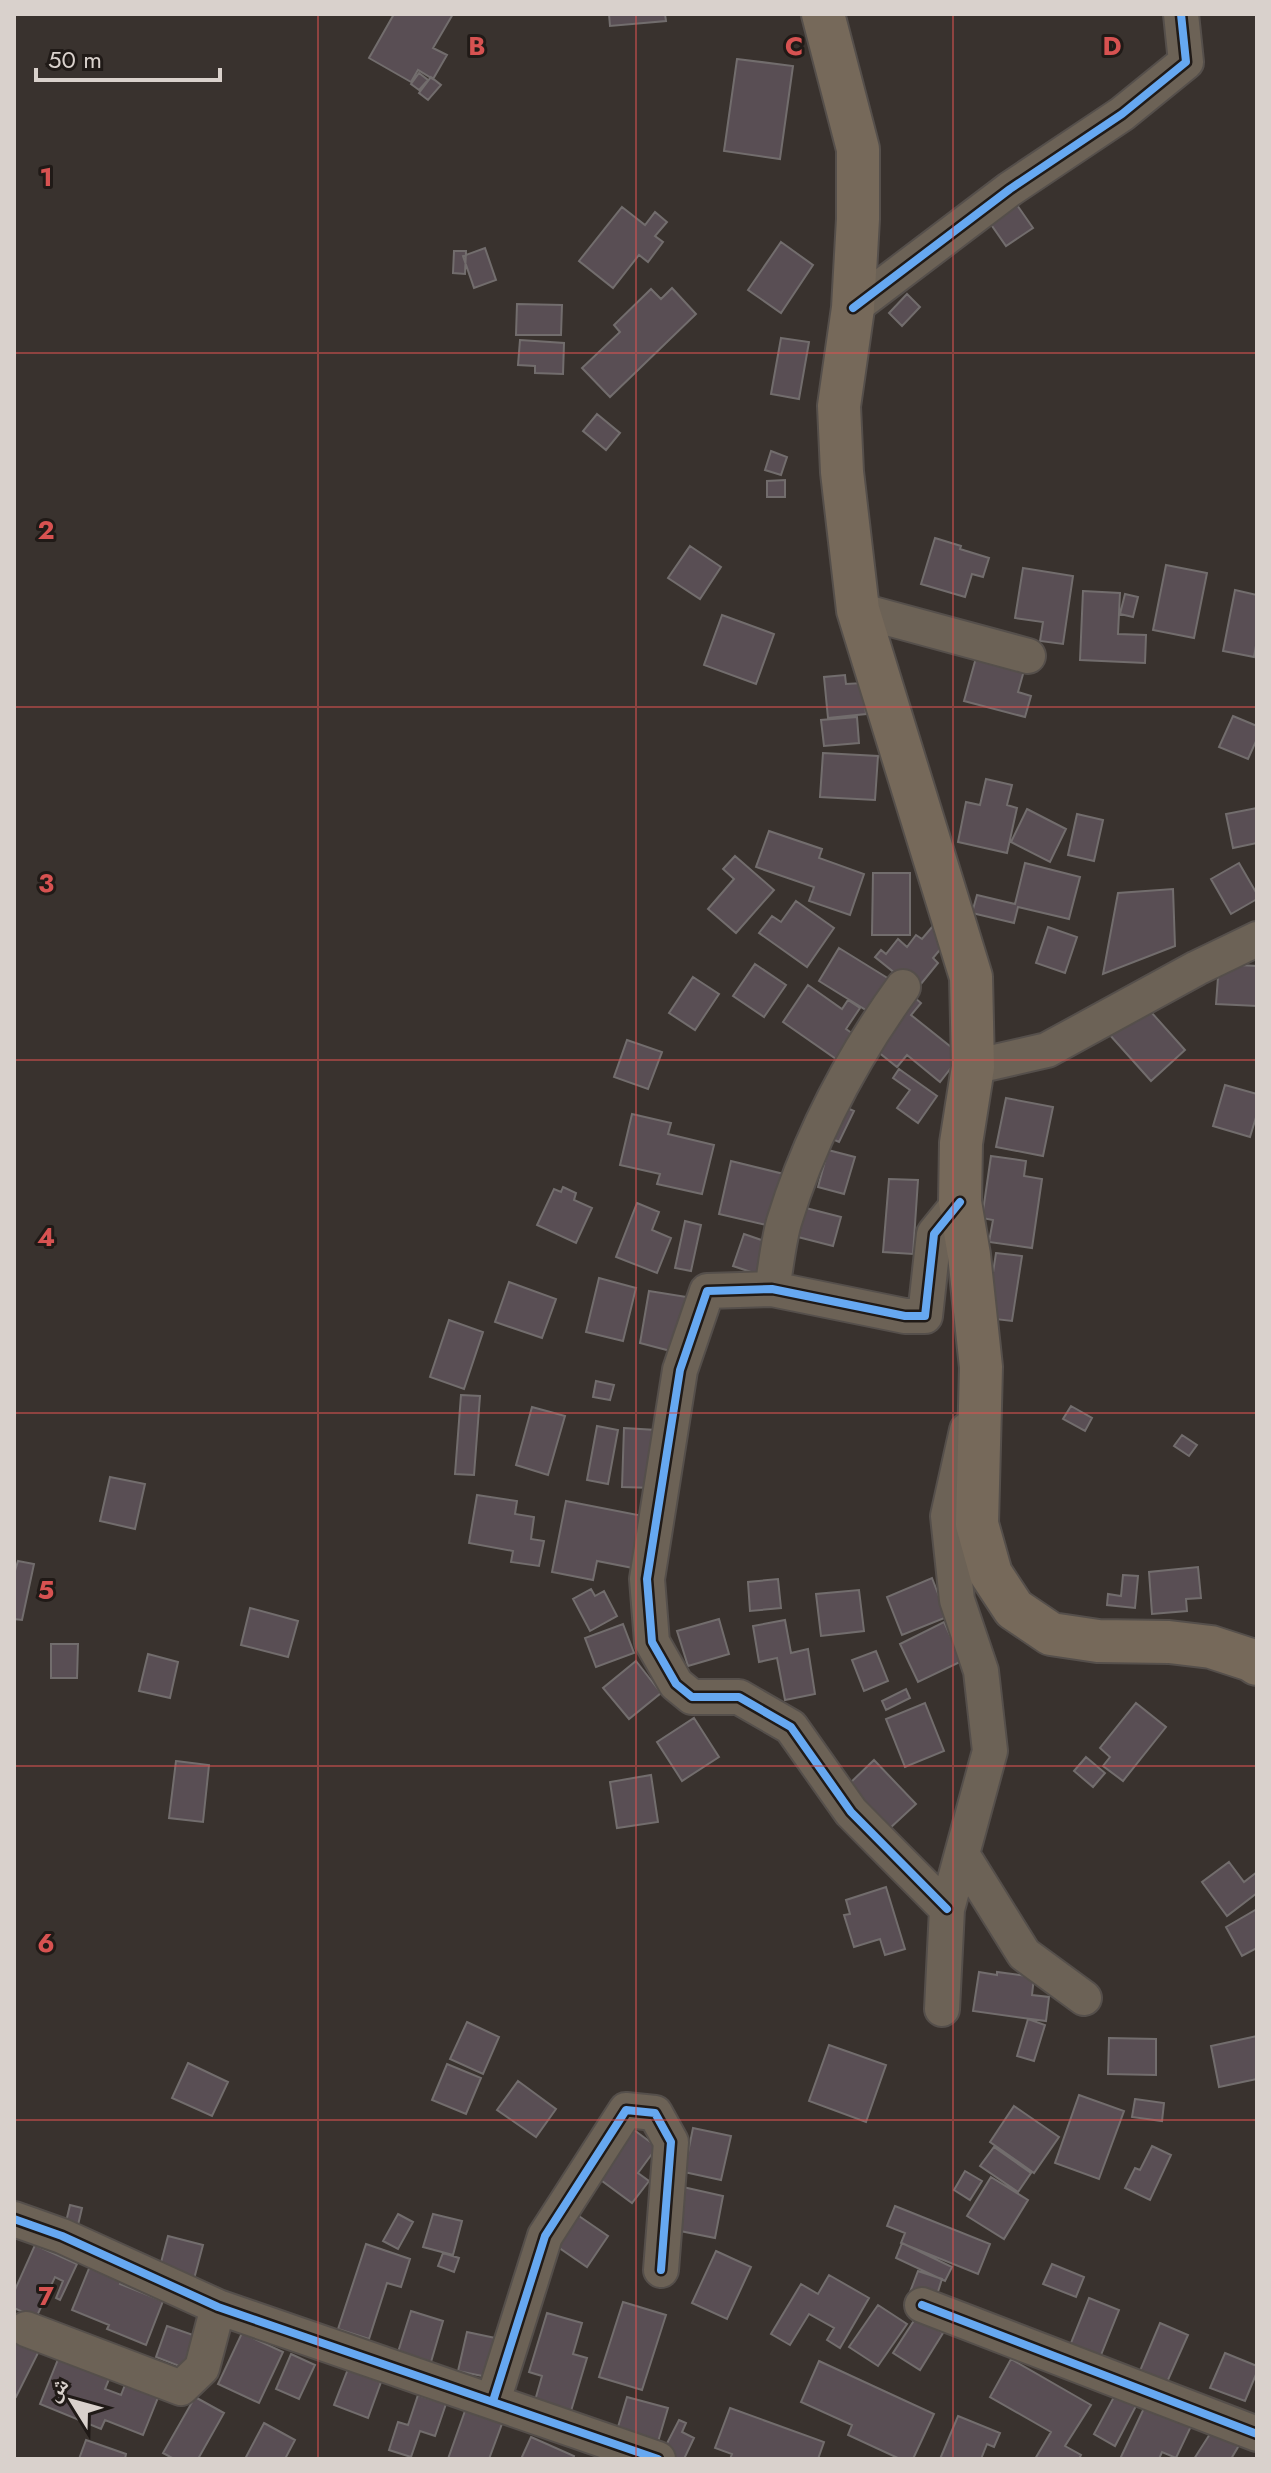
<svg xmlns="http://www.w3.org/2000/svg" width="1271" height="2473" viewBox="0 0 1271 2473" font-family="Jost,'Noto Naskh Arabic',sans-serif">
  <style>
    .building { fill: #594e54; stroke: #726d6d; stroke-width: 2 }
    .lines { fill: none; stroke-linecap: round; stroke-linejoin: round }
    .minor-casing { stroke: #554f4b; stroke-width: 38 }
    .major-casing { stroke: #554f4b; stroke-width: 46 }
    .minor { stroke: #6c6256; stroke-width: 34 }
    .major { stroke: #76695a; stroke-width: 42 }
    .cycleway-casing { stroke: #201a17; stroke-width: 13 }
    .cycleway { stroke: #66a8f1; stroke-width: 8 }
    .grid { fill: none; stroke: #d75251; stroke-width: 2; stroke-opacity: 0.55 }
    .grid-label { font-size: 26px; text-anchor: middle; font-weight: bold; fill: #d75251; stroke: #201a17; stroke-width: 6; stroke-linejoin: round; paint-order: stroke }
  </style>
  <rect width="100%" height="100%" fill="#39322e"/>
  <path class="building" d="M394,14h59l-20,34 14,7 -14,24 -15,-9 -7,12 -42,-24z
    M609,14h56l1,7 -56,5z
    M737,59l56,7 -13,93 -56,-8z
    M419,73l9,7 -9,10 -8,-6z
    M431,77l10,8 -13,15 -9,-7z
    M1017,205l16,23 -27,18 -16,-23z
    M622,207l23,18 10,-13 12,10 -12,14 8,6 -15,20 -9,-7 -26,33 -34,-27z
    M781,242l32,23 -32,48 -33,-23z
    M485,248l11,32 -22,8 -11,-32z
    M454,251h12l-1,23 -12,-1z
    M672,288l24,26 -86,83 -28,-29 38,-36 -6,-7 37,-36 10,10z
    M907,294l13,13 -18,19 -13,-13z
    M517,304l45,1 -1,30h-45z
    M781,338l28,4 -10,57 -28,-5z
    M520,340l44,3 -1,31 -28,-1v-7l-17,-1z
    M597,414l23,19 -14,17 -23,-19z
    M771,451l16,6 -6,18 -16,-5z
    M785,480v17h-18v-16z
    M935,538l26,8 -1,3 29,9 -6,19 -11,-3 -7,23 -44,-13z
    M690,546l31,21 -21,32 -32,-21z
    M1166,565l41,8 -13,65 -41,-8z
    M1023,568l50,8 -10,68 -23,-3 3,-19 -28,-4z
    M1235,590l22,5v45l-3,17 -31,-6z
    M1083,591l37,2 -2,41 28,1 -1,28 -65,-3z
    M1125,594l13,3 -5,20 -13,-3z
    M722,615l52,19 -18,50 -52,-19z
    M977,654l48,13 -7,25 13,4 -6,21 -61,-16z
    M845,675l1,9 17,-1 3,31 -38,4 -4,-41z
    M1233,716l24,10v13l-9,20 -29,-12z
    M857,717l2,26 -35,3 -3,-26z
    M823,753l55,3 -3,44 -55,-3z
    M986,779l26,6 -5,20 10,3 -10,45 -49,-11 8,-40 14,3z
    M1257,808v35l-24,5 -7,-34z
    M1027,809l39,20 -16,33 -39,-20z
    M1077,814l26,6 -9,41 -26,-6z
    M769,831l53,18 -3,9 45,16 -14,41 -41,-14 5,-14 -58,-20z
    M735,856l39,34 -38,43 -28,-24 26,-30 -11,-10z
    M1025,863l55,14 -11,42 -51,-12 -4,16 -42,-10 5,-18 38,9z
    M1239,863l18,31v5l-26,15 -20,-35z
    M873,873h37v62h-38z
    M1173,889l2,57 -72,28 15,-81z
    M796,901l38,27 -27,39 -48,-34 13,-17 9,6z
    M938,920l16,13 -21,25 5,5 -22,27 -41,-33 6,-7 5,4 12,-15 9,8 9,-12 6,4z
    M1048,927l29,10 -12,36 -29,-10z
    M839,948l55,34 -20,33 -55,-34z
    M755,964l31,21 -22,32 -31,-21z
    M1219,964l38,2v40l-41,-2z
    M693,977l26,17 -24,36 -26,-17z
    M808,985l34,24 6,-9 12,8 -14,21 10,7 -17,25 -56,-39z
    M908,992l13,11 -10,12 50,40 -21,27 -33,-27 -10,12 -30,-24z
    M1143,1003l42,47 -34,31 -42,-47z
    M627,1040l35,12 -14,37 -34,-12z
    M899,1069l38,27 -19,27 -21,-15 13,-18 -17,-12z
    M1225,1085l32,9v20l-7,23 -37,-11z
    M1006,1098l47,9 -10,49 -47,-9z
    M838,1104l16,7 -15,31 -16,-7z
    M632,1114l39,9 -3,11 46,11 -12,49 -45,-10 3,-10 -40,-9z
    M828,1150l27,7 -11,37 -26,-7z
    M991,1156l35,5 -2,15 18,3 -10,69 -43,-6 4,-22 -11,-2z
    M731,1161l61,15 -13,52 -60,-14z
    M889,1179l29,1 -5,74 -30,-2z
    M563,1187l13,6 -2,7 18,8 -16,35 -39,-18 17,-36 7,3z
    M637,1203l22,9 -7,18 19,8 -14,35 -41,-16z
    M802,1207l39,10 -8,29 -39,-10z
    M685,1221l16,4 -10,46 -16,-3z
    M744,1234l29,10 -10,32 -30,-10z
    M996,1253l26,3 -10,65 -26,-3z
    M599,1278l37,10 -13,53 -37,-9z
    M509,1282l47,17 -14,39 -47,-16z
    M649,1291l44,7 -15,55 -38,-10z
    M449,1320l34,12 -19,57 -34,-12z
    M596,1381l18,4 -4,15 -17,-3z
    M461,1395l19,1 -6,79 -19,-1z
    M1071,1406l21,12 -7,13 -22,-12z
    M532,1407l33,9 -17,59 -32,-10z
    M597,1426l21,4 -10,54 -21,-4z
    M624,1428l32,2 -2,58 -32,-1z
    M1182,1435l15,10 -8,11 -15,-10z
    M110,1477l35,7 -10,45 -35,-8z
    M477,1495l40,6 -2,13 19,3 -3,22 13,2 -5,25 -28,-4 2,-11 -44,-8z
    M566,1501l82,16 -10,52 -41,-8 -4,19 -41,-8z
    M18,1561l16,3 -12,56 -8,-1v-45z
    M1198,1567l3,31 -15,1 1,12 -35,3 -3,-42z
    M1123,1575l15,1 -3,32 -28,-3 1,-11 13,2z
    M932,1578l15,39 -45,18 -15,-38z
    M778,1579l3,29 -31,3 -2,-29z
    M591,1589l4,7 9,-5 13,25 -27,15 -17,-32z
    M859,1590l5,41 -43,5 -5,-42z
    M250,1608l48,13 -10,36 -47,-12z
    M719,1619l10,35 -41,12 -11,-35z
    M785,1620l6,33 17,-4 7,45 -30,6 -8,-42 -18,4 -6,-36z
    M944,1622l18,39 -44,21 -18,-38z
    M623,1624l11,29 -38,14 -11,-29z
    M51,1644h27l-1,34h-26z
    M876,1651l12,30 -24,10 -12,-31z
    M148,1654l30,8 -8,36 -31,-7z
    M636,1661l25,32 -32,26 -26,-31z
    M906,1689l4,9 -24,12 -4,-9z
    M925,1703l19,48 -39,16 -19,-48z
    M1136,1703l30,24 -43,54 -20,-15 7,-9 -10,-9z
    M694,1718l25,39 -37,24 -25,-39z
    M1086,1757l19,16 -12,14 -19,-16z
    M874,1760l42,44 -27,25 -41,-44z
    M176,1761l33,4 -6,57 -34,-4z
    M651,1775l7,47 -41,6 -7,-46z
    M1229,1862l15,20 13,-10v21l-30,23 -25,-34z
    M886,1887l19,62 -20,6 -5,-16 -26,8 -10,-32 6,-1 -4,-14z
    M1257,1909v39l-15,8 -16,-29z
    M979,1972l18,3v-3l37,5 -2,18 17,2 -3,24 -73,-10z
    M1028,2019l17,6 -11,36 -17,-5z
    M467,2022l32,15 -16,37 -33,-15z
    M1257,2036v43l-38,8 -8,-41z
    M1109,2038l47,1v36l-48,-1z
    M829,2045l57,20 -20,57 -57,-21z
    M188,2063l40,19 -16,34 -40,-18z
    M447,2064l34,14 -15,36 -34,-14z
    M518,2081l38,28 -20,28 -39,-27z
    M1079,2095l45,16 -25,68 -44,-16z
    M1135,2099l29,4 -2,18 -30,-4z
    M1014,2106l45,31 -25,36 -44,-31z
    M630,2127l27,20 -19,26 11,8 -17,22 -38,-28z
    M693,2128l38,8 -10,44 -37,-8z
    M1152,2146l19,9 -21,45 -25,-12 10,-20 5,2z
    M994,2147l37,26 -13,19 -38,-26z
    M965,2171l17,10 -12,19 -16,-10z
    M991,2177l37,23 -24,39 -37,-23z
    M674,2185l49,11 -8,42 -50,-10z
    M70,2205l12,3 -4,17 -12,-3z
    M895,2206l95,38 -12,30 -77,-31 4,-10 -18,-7z
    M398,2214l15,8 -15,27 -15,-8z
    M433,2214l29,7 -9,34 -30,-8z
    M576,2214l32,22 -21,31 -32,-22z
    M168,2236l35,9 -9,34 -35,-9z
    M902,2243l50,24 -7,14 -49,-23z
    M366,2244l44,15 -9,28 -14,-4 -18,56 -31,-10z
    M35,2245l42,19 -17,36 -4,-2 7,-17 -8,-4 -19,41 -22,-10v-16z
    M716,2251l35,16 -24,52 -35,-16z
    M443,2253l16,5 -5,14 -16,-6z
    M1052,2264l32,13 -8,20 -33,-13z
    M90,2266l32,13 -2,5 43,17 -17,44 -39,-16 2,-4 -37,-15z
    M918,2271l24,8 -7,22 -25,-9z
    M829,2275l40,23 -29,50 -13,-8 7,-12 -25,-14 -19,31 -19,-11 30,-50 17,10z
    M1089,2298l30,12 -20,50 -30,-12z
    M623,2302l43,13 -24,75 -43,-13z
    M878,2305l29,19 -29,42 -29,-19z
    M411,2311l32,10 -12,41 -33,-10z
    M547,2313l35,10 -9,31 14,4 -19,63 -36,-10 10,-35 -13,-4z
    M917,2316l26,17 -23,37 -27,-17z
    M1160,2323l28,12 -24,54 -27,-11z
    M167,2326l32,11 -12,32 -31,-12z
    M14,2331l28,14 -26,52 -2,-1z
    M467,2332l38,8 -8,39 -39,-8z
    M242,2333l41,19 -24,51 -41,-19z
    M63,2347l51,20 -9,22 16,6 9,-23 33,13 -20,50 -38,-15 -4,9 -61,-25z
    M1225,2353l32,13v6l-12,29 -35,-13z
    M291,2354l24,11 -16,34 -23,-10z
    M1011,2359l80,46 -26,41 16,9 -2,4h-44l16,-27 -61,-35z
    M819,2361l115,53 -21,45h-13l-52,-24 4,-10 -51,-23z
    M348,2369l33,13 -13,36 -34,-13z
    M418,2395l28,9 -11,32 -15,-5 -9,26 -22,-7 9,-28 10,3z
    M1115,2395l21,11 -21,40 -21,-12z
    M195,2397l29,16 -26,46h-24l-11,-6z
    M627,2397l41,11 -13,44 -41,-12z
    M1145,2406l49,14 -18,38 -14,-6 -3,7h-39z
    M466,2408l37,13 -14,38h-41z
    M730,2408l94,34 -6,17h-88l2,-5 -17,-6z
    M958,2416l42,17 -6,14 -7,-3 -6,15h-41z
    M679,2420l7,3 -4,9 12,6 -10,21h-9l-13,-6z
    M264,2423l31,17 -10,19h-40z
    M1215,2426l26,16 -10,17h-37z
    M531,2437l43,19 -1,3h-52z
    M86,2440l40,14 -1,5h-46z"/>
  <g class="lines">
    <g class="minor-casing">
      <path id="minor" d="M853,308l157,-119 112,-75 64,-52 -5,-48
        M858,610l170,46
        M973,1067l74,-17 150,-82 60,-29
        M772,1289c4,-22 6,-46 12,-67 26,-85 67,-163 119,-235
        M963,1856l61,98 60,44
        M947,1909l-96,-97 -60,-85 -52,-30h-47l-16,-13 -24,-42 -5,-63 33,-209 27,-79 65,-2 133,27h20l9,-82 26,-32
        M942,2009l5,-100 43,-158 -9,-80 -24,-71 -9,-84 19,-86
        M14,2219l48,17 156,71 440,152
        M922,2305l335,129
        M26,2329l155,59 21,-20 16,-61
        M493,2401l52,-165 81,-126 29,3 16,29 -10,128"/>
    </g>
    <g class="major-casing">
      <path id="major" d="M823,14l35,135v70l-5,89 -14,98 3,66 16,138 113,367 2,90 -12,76 -1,59 9,53 12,112 -4,157 14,50 23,35 37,25 47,7 71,1 42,5 40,13 6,4"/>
    </g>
    <use href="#minor" class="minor"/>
    <use href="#major" class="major"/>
    <g class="cycleway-casing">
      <path id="cycleway" d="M853,308l157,-119 112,-75 64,-52 -5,-48
        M947,1909l-96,-97 -60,-85 -52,-30h-47l-16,-13 -24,-42 -5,-63 33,-209 27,-79 65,-2 133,27h20l9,-82 26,-32
        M14,2219l48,17 156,71 440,152
        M922,2305l335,129
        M493,2401l52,-165 81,-126 29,3 16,29 -10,128"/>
    </g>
    <use href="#cycleway" class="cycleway"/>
  </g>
  <path class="grid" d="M318,14v2445M636,14v2445M953,14v2445M14,353h1243M14,707h1243M14,1060h1243M14,1413h1243M14,1766h1243M14,2120h1243"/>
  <g class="grid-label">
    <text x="477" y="55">B</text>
    <text x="794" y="55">C</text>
    <text x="1112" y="55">D</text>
    <text x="46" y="186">1</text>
    <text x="46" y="539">2</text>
    <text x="46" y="892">3</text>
    <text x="46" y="1246">4</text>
    <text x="46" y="1599">5</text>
    <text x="46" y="1952">6</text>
    <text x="46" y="2305">7</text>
  </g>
  <rect width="1271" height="2473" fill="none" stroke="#d9d1cc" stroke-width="32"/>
  <g transform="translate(72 2401) rotate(307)" stroke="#201a17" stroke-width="6" paint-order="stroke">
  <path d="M0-6L14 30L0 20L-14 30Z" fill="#d9d1cc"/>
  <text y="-12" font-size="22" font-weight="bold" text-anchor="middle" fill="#d9d1cc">ش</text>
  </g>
  <path d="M36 68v12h184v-12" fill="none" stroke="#d9d1cc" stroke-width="4"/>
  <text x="48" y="68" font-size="24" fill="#d9d1cc" stroke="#201a17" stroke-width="6" paint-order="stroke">50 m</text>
</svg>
